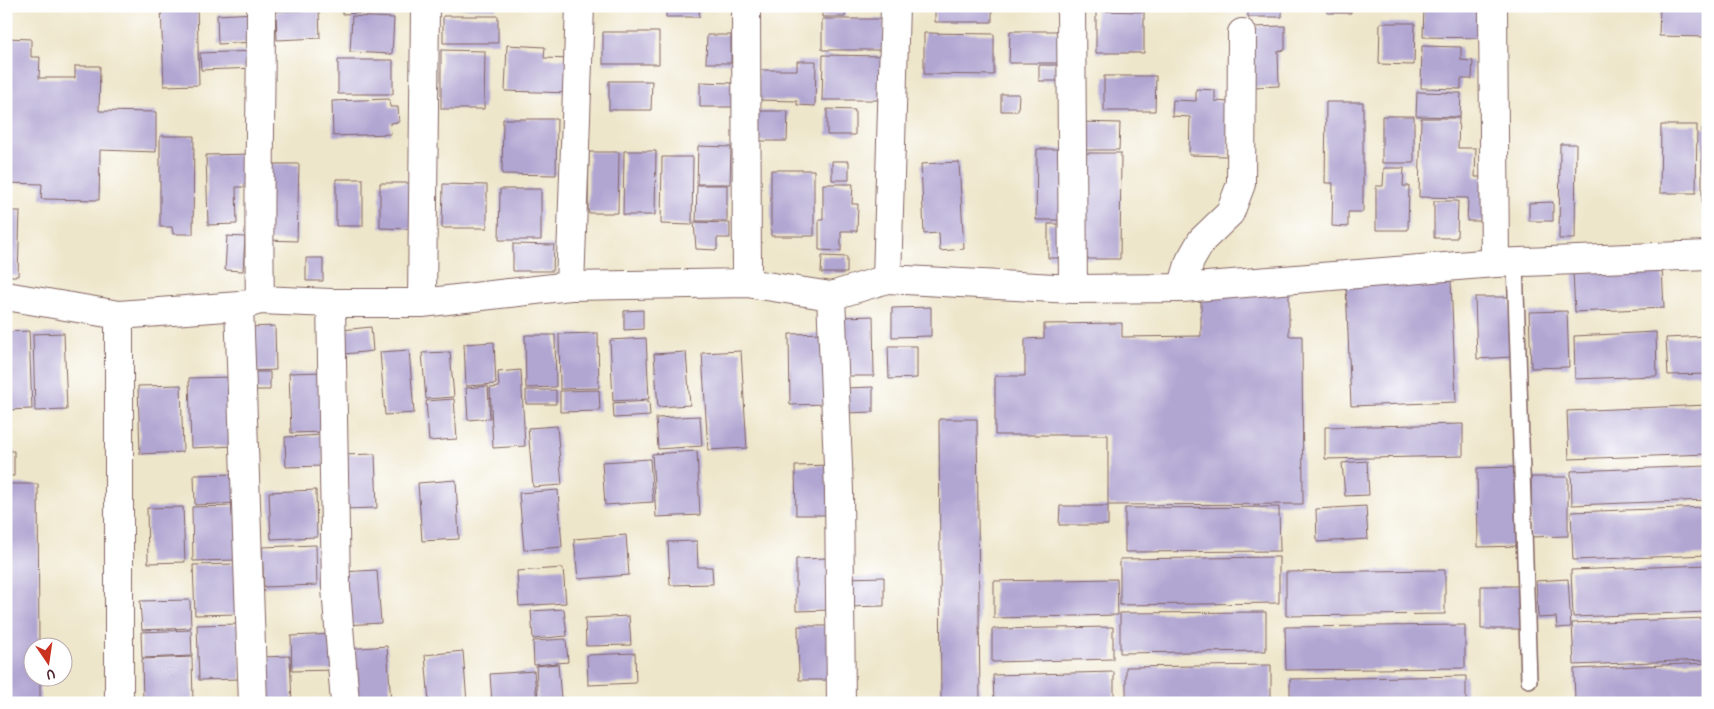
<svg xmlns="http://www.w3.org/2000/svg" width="1714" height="709" viewBox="0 0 1714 709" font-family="'Patrick Hand',sans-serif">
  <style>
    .building { fill: #b1a6d2 }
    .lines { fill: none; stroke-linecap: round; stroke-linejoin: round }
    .service-casing { stroke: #836563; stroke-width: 18 }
    .minor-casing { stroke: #836563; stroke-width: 30 }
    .service { stroke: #fff; stroke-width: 15 }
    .minor { stroke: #fff; stroke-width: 28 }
  </style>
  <rect width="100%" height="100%" fill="#fff"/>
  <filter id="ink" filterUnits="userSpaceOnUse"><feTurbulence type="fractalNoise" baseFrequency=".02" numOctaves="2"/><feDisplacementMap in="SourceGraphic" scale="10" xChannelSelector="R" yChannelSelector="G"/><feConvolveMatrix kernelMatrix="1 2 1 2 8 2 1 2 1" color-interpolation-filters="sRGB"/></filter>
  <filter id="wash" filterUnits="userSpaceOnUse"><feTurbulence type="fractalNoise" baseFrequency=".0096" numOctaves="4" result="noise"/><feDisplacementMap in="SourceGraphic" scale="20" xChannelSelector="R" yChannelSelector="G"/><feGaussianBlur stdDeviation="1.12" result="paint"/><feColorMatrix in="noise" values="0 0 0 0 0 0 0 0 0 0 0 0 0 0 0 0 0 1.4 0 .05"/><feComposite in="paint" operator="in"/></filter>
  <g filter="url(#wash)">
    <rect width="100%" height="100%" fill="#eee6ca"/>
    <g id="blocks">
      <path class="building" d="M161,6h36l2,79 -35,1z
        M341,6h50v6l-49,2z
        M450,6h46v3l-46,-1z
        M541,6h34v2h-34z
        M666,6h34l-1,11h-33z
        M822,6h24l-1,11h-23z
        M935,6h57v16h-57z
        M1248,6h34v11h-34z
        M1327,6h24v7h-24z
        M1424,6h61l-1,32 -61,-1z
        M1660,6h48v31l-49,-1z
        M319,10l1,28 -43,2 -1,-29z
        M1096,11l48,1v41h-48z
        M255,13l1,29 -38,2 -1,-29z
        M352,16l42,2 -2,36 -42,-2z
        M443,16h55v27h-55z
        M822,19h62v31h-62z
        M1380,23h35l-1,42 -35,-1z
        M1285,26v24l-7,1 1,35 -26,1 -1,-60z
        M1010,31h52v32h-53z
        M603,32h56v32h-56z
        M924,33l70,1v41l-70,-1z
        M707,35h24v28h-25z
        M6,38l25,1v18h9l-1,21h36v-12h25l-1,45 57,1v40l-56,-2 -1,50 -58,-1 1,-15 -36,-1z
        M507,45l38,2 -1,11 28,1 -2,34 -65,-2z
        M1422,46l39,1v13l12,1 -1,18h-11v10l-40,-1z
        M441,50l44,1 -1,58h-43z
        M256,51l1,17 -56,2 -1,-17z
        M823,55l62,1 -1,44h-62z
        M338,60h55v34h-55z
        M797,61h19l-1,45 -18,-1v-4l-40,-1 1,-30h39z
        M1039,65h23l-1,16h-22z
        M1104,76h52l-1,35h-51z
        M609,81h43l-1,29h-42z
        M700,82l33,1v24h-33z
        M1196,89l19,1v11l14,1 -1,54 -39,-1 1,-38 -18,-1 1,-16 23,1z
        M1417,92l44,1 -1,24 -44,-1z
        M1001,94h18l-1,17h-17z
        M389,99l1,8h8l1,15 -9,1 1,11 -58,2 -1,-35z
        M1326,102h37v110h-15v15l-16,-1 1,-43h-8z
        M827,109l28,1v25h-28z
        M756,111h32l-1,30h-31z
        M1382,116h32v47h-32z
        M1421,118h38l-1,30h18l-1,29h14l-2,44h-20l1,-23 -49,-1z
        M503,119h54l-1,56 -54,-1z
        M1080,122l40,1 -1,27h-39z
        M1661,125h36l-1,68h-36z
        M1702,128h6v77h-6z
        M160,136h34l-1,98h-20l-1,-7h-12z
        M1560,144h16l-1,95h-16z
        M698,146l33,1 -1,37h-33z
        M1037,149h33l-1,71h-33z
        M624,151h32l-1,64h-32z
        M589,152h30l-1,61h-30z
        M1079,153h42l-1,106h-42z
        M253,154v33h-17l1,37 -29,1 -2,-70z
        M662,157h31l-1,68 -31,-1z
        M832,161h17v19h-17z
        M959,162l5,87 -24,2 -1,-18 -15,1 -3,-70z
        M268,164h31l-2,77 -31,-1z
        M1384,168h20l-1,18h6l-1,44h-32v-44h7z
        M771,170h43v66h-43z
        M336,179h27v47h-27z
        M380,183h33v46l-33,-1z
        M443,184l44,1v43h-45z
        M823,184h30l-1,20h6l-1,27h-16v20l-22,-1v-30h4z
        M697,185h30v36h-31z
        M500,189h41v51h-42z
        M1434,201h24l-1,37h-23z
        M1553,202v19h-24v-18z
        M6,211h14l-2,65h-12z
        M694,222l36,1v15h-13v12l-21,-1z
        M1048,224h21l-1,34h-20z
        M227,236l18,1 -2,34 -18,-1z
        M513,244l41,1 -1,26h-40z
        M822,256l25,1v16h-26z
        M306,258h17v23h-17z
        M1662,268l2,40 -89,4 -2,-40z
        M1451,281l5,121 -105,4 -5,-121z
        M1289,292v44h13l1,168 -195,1v-70h-113v-59h30v-37l19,-1v-14l78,-1v14l79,-1v-43z
        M1475,297h35l2,60 -35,2z
        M931,307v29l-39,1v-29z
        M643,310v19l-19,1v-19z
        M1567,311l2,56 -38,1 -2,-56z
        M873,316l1,60h-29l-1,-59z
        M275,326l1,44 -25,1 -1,-44z
        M371,327l2,24 -28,3 -3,-24z
        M29,331l3,78 -26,1v-78z
        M1656,332l1,44 -82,3 -1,-43z
        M64,333l3,77 -32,1 -2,-77z
        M598,333l1,55 -39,1 -1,-55z
        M826,333l2,71 -38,1 -1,-71z
        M525,335h30l1,52 -30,1z
        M1708,336v38l-40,1 -2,-37z
        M646,338l3,61 -36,2 -3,-61z
        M494,342l2,42 -30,2 -2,-42z
        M888,346h29v32l-28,1z
        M409,350l5,63 -29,2 -5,-63z
        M741,351l6,97 -39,2 -6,-97z
        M450,352l4,45 -28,2 -4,-46z
        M686,352l4,53 -32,2 -4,-53z
        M521,370l4,76 -32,2 -3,-60 9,-1 -1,-15z
        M251,372h19v18h-18z
        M324,372l2,60 -35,1 -2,-60z
        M234,377l2,69 -45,2 -2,-70z
        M181,385l2,67 -43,2 -2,-68z
        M488,386l2,32 -22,2 -2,-32z
        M873,387v25l-27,1v-25z
        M526,390h30v14h-30z
        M599,390l1,21 -40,1v-21z
        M454,399l3,40 -28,2 -3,-40z
        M649,401l1,15 -36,2 -1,-15z
        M1708,405v49l-139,5 -2,-48z
        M700,416l2,30 -44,3 -2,-31z
        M939,419h38l3,284h-39z
        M1463,424v32l-138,3v-32z
        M557,426l5,59 -29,2 -5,-59z
        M323,435l1,31 -38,1 -1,-30z
        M6,451h8v25h-8z
        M697,451l3,64 -44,2 -4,-63z
        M375,454l2,54 -34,1 -2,-54z
        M650,459l3,43 -48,3 -3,-43z
        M1367,461l2,34 -24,1 -3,-33z
        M831,465l1,50h-36l-1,-49z
        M1708,466v34l-136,5 -1,-34z
        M1520,467l1,79 -43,1 -1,-79z
        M240,474l1,29 -46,2 -1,-30z
        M1531,477h37v59l-37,1z
        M456,480l3,59 -37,2 -4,-58z
        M6,484h32l1,162h-7v30h8v27h-34z
        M316,490l1,47 -46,2 -2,-47z
        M558,490l4,57 -38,3 -5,-57z
        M237,506l1,54 -45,1 -1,-54z
        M1060,506h48v19h-49z
        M1366,506l2,33 -51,3 -1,-33z
        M183,507l2,55 -37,1 -1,-55z
        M1279,507l1,44 -155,1v-44z
        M1708,507v48l-135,5 -2,-48z
        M626,535l3,40 -51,4 -4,-40z
        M697,541l1,26h14l1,17 -43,1 -2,-43z
        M316,545l1,40 -53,2 -2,-40z
        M1279,557v46l-159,2v-46z
        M828,558l1,52 -33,1v-52z
        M237,564l2,50 -44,1 -2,-50z
        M1708,565v47l-135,5 -2,-47z
        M563,568l3,35 -47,3 -2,-35z
        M377,570l4,53 -36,2 -4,-53z
        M1445,570v44l-159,2v-44z
        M884,577v29l-38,1v-29z
        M1117,579l1,36 -124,3v-37z
        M1568,579l3,48 -14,1 -1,-11 -18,1 -2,-37z
        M1481,586h43v43h-43z
        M190,600l1,28 -49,2 -2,-29z
        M564,609l3,27 -34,3 -2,-28z
        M1266,612v39l-146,2v-40z
        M629,616l2,29 -45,1 -1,-28z
        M1708,618v42l-134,5 -2,-42z
        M239,624l2,55 -42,1 -2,-55z
        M1465,625v43l-179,2 -1,-43z
        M798,626h31l1,54h-31z
        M1113,627v32l-121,3v-33z
        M191,630l1,26 -50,2 -1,-26z
        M334,634l1,36 -43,1 -1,-35z
        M566,639l2,23 -34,3 -1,-24z
        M387,646l4,57h-41l-3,-54z
        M463,651l4,52h-38l-4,-48z
        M635,653l1,30 -48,2 -1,-30z
        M290,656l2,47h-29l-1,-46z
        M192,657l1,46h-50l-1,-44z
        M1708,663v40h-133l-1,-34z
        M558,664l3,35 -23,2 -2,-35z
        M1271,665v38h-145v-36z
        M534,671l3,31 -45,1 -2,-29z
        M1114,672v31h-120l-1,-28z
        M1466,676v27h-176v-24z"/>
    </g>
  </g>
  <g filter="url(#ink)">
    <use href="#blocks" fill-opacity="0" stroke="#836563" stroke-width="1"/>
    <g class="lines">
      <g class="service-casing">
        <path id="service" d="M1515,263l14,417"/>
      </g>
      <g class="minor-casing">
        <path id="minor" d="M746,6l1,277
          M1071,6l2,283
          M1493,6l2,257
          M887,279l8,-273
          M570,286l10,-280
          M1182,288l8,-27 12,-21 28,-27 11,-29 1,-151
          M6,296l113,19 120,-9 21,-6 71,3h91l148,-17 177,-3 84,13 56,-17 186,10 109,-1 313,-25 213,-8
          M831,296l8,194 2,213
          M260,300c-2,-98 1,-196 1,-294
          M331,303l5,285 9,115
          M422,303l3,-297
          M239,306l14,397
          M119,315v388"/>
      </g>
      <use href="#service" class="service"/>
      <use href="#minor" class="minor"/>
    </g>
  </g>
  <rect width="1714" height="709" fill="none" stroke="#fff" stroke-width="25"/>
  <g transform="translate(48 662) rotate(167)"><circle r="24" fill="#ffffff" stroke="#b7a5aa"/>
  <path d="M0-4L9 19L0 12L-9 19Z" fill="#c8321e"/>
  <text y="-8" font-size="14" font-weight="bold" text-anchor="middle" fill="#4a1f2b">U</text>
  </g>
</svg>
